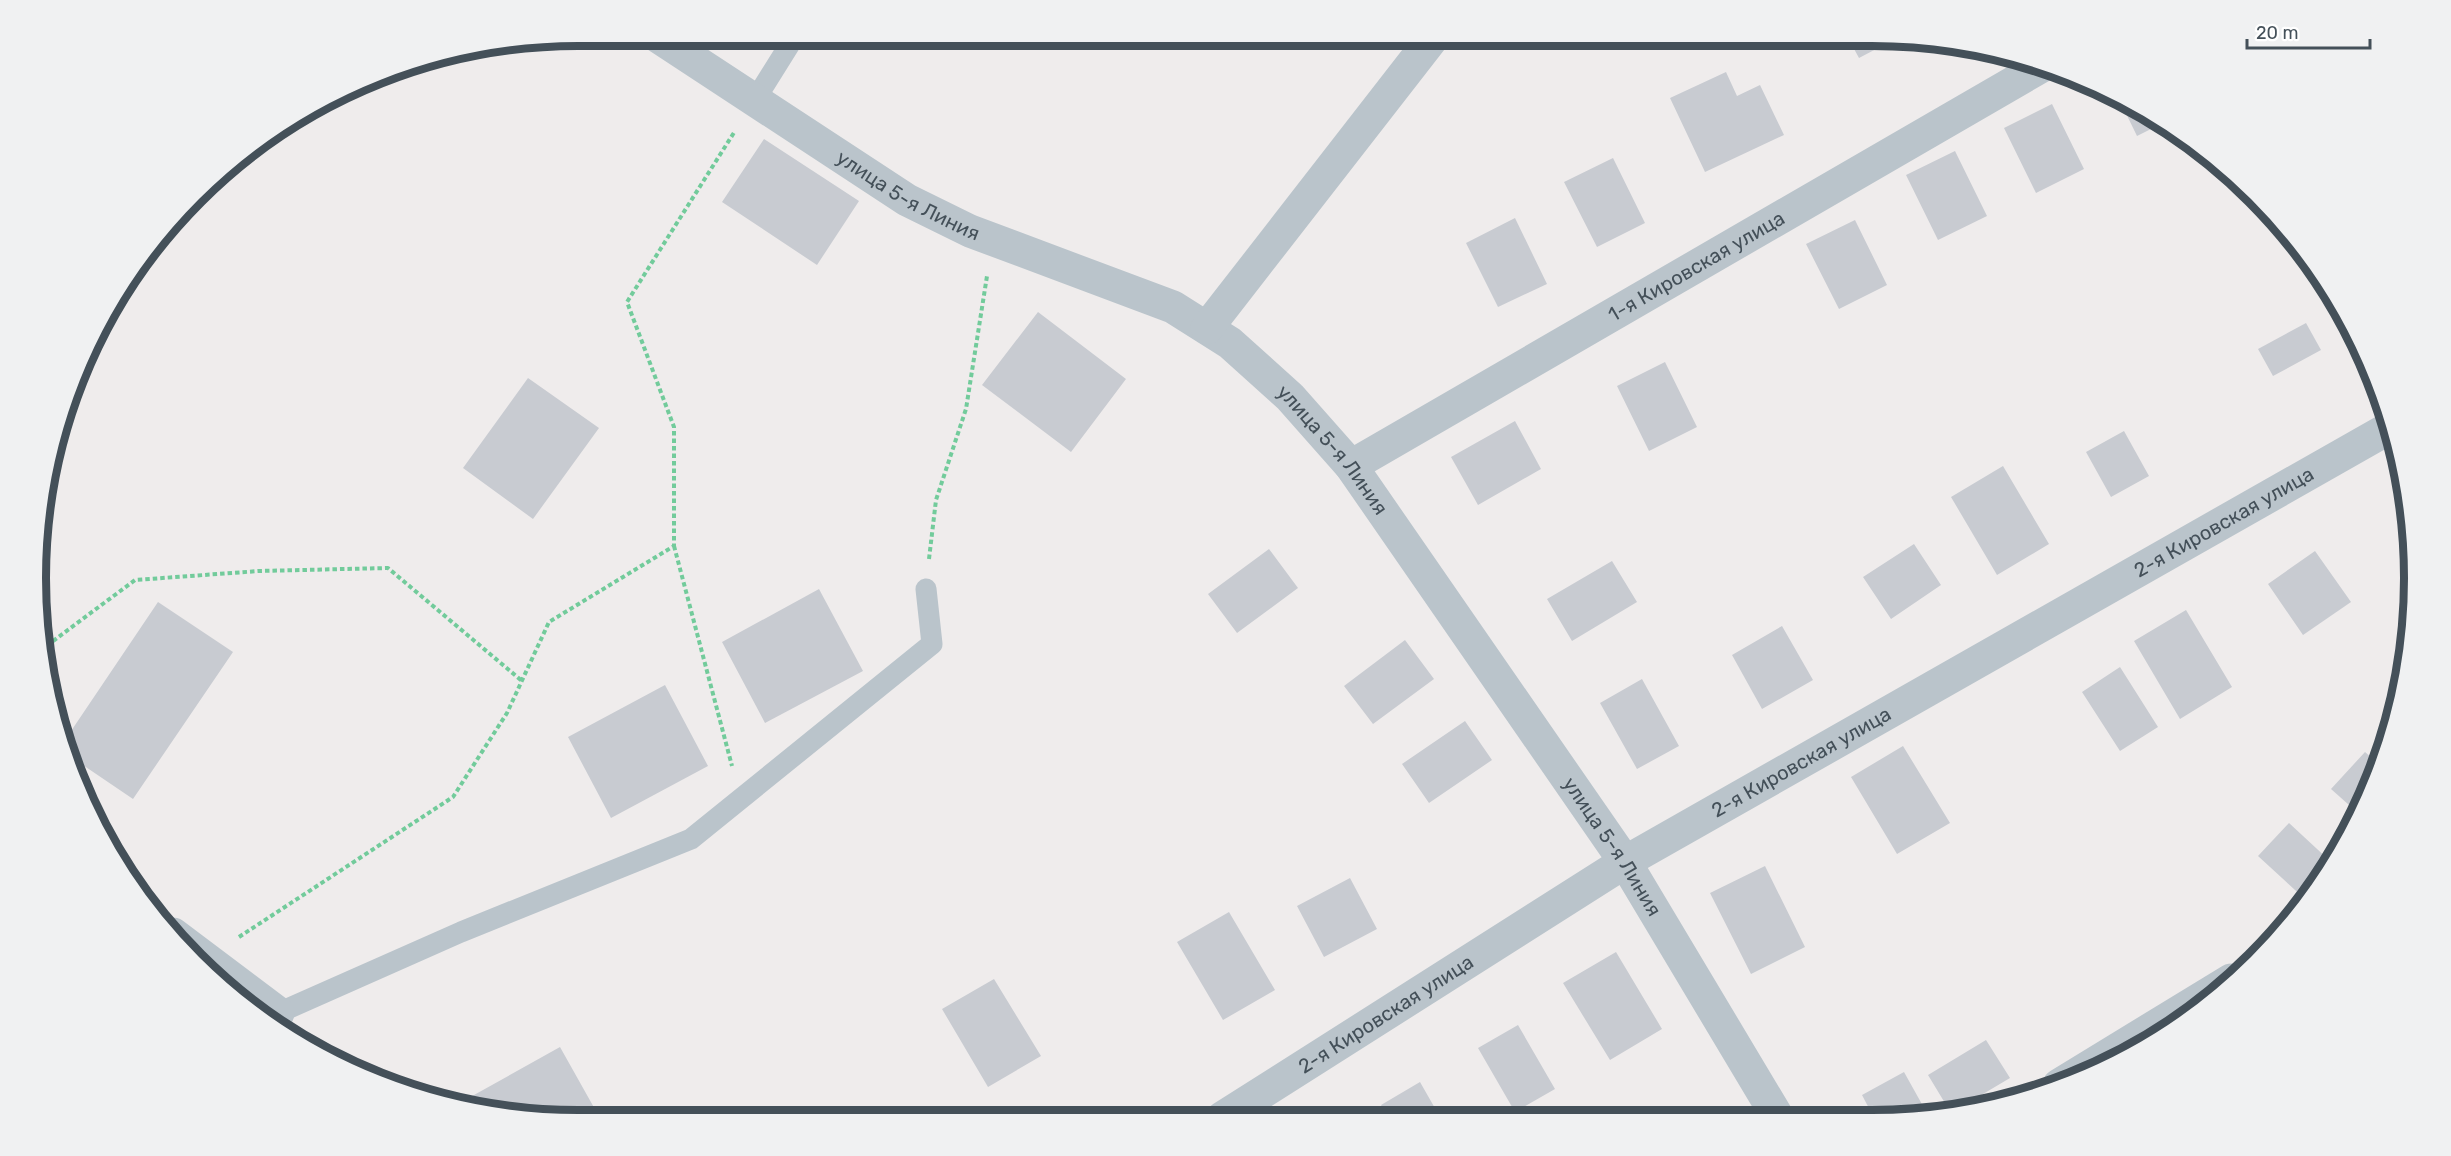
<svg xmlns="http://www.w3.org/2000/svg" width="2451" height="1156" viewBox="0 0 2451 1156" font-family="Rubik,sans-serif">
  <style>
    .building { fill: #c8cbd1 }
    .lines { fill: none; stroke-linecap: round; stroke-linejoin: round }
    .path { stroke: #72cb9b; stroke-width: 4; stroke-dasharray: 4.5 3; stroke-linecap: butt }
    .service { stroke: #bac4cb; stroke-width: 21 }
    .minor { stroke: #bac4cb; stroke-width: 33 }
    .labels { text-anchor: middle; stroke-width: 5; stroke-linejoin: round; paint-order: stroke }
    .street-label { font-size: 20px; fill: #445059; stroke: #fff }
    .rim { fill: none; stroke: #445059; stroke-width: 8 }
  </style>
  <rect width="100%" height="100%" fill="#efecec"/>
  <path class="building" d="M1847,36h26l24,2 -38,20z
    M1726,72l11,24 23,-11 24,50 -79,37 -35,-74z
    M2118,97l47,25 -28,14z
    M2052,104l32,65 -48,24 -32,-65z
    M764,139l95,62 -42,64 -95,-63z
    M1955,151l32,65 -49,24 -32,-65z
    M1613,158l32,65 -48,24 -33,-65z
    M1515,218l32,66 -49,23 -32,-64z
    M1855,220l32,65 -48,24 -33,-65z
    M1038,312l88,67 -55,73 -89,-67z
    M2306,323l15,27 -48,26 -15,-27z
    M1665,362l32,65 -48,24 -32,-65z
    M528,378l71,50 -66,91 -70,-51z
    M1515,421l26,48 -63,36 -27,-48z
    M2124,431l25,45 -38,21 -25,-45z
    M2003,466l46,78 -52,31 -46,-78z
    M2410,523v6l1,13 -8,-15z
    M1914,544l27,41 -50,34 -28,-42z
    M1269,549l29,39 -61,45 -29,-39z
    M2315,551l36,51 -48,33 -35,-51z
    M1612,561l25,41 -65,39 -25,-42z
    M819,589l44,82 -98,52 -43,-81z
    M158,602l75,50 -100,147 -59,-40 -7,-22z
    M2186,610l46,77 -52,32 -46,-78z
    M1782,626l31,54 -51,29 -30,-54z
    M1405,640l29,39 -61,45 -29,-38z
    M2120,667l38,60 -38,24 -38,-59z
    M1642,679l37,67 -42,23 -37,-66z
    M665,685l43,81 -97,52 -43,-81z
    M1465,721l27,39 -63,43 -27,-39z
    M1903,746l47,77 -53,31 -46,-77z
    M2365,752l15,13 -6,21 -16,27 -27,-24z
    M2289,823l41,38 -23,40 -49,-45z
    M1765,866l40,81 -54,27 -41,-81z
    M1350,878l27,51 -53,28 -27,-51z
    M1229,912l46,78 -52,30 -46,-78z
    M1616,952l46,77 -52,31 -47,-77z
    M994,979l47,77 -53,31 -46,-78z
    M1518,1025l37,64 -40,23 -37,-64z
    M1986,1040l24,38 -59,35 -23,-38z
    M560,1047l41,73h-23l-106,-10 -16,-5z
    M1904,1072l24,43 -55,1 -11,-21z
    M1420,1082l20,35h-52l-7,-12z
    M917,1109l6,10h-22z"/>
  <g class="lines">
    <path class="path" d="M674,546l58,220
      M929,559l7,-59 30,-91 21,-133
      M41,650l94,-70 124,-9 129,-3 134,113
      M239,937l214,-140 54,-84 42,-91 125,-76v-119l-47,-125 108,-171"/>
    <path class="service" d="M755,100l40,-64
      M278,1013l183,-81 230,-93 241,-195 -6,-55"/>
    <g class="minor">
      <path id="s1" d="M657,36l250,164 63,31 203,76 57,36 60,54 61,69 274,396 152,254"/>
      <path d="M1207,328l227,-292"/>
      <path id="s2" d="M1351,466l691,-400"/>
      <path d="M173,934l105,79 -3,6"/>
      <path d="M2059,1085l172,-105"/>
      <path id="s3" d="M1222,1118l403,-256 766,-435"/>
    </g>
  </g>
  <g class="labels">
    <g class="street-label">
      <text dy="7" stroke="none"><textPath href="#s1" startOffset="298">улица 5-я Линия</textPath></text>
      <text dy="7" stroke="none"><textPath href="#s2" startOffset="399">1-я Кировская улица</textPath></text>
      <text dy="7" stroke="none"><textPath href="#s1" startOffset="802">улица 5-я Линия</textPath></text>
      <text dy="7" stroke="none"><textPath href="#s3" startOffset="1166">2-я Кировская улица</textPath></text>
      <text dy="7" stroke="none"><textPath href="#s3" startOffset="680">2-я Кировская улица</textPath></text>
      <text dy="7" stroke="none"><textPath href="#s1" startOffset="1288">улица 5-я Линия</textPath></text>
      <text dy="7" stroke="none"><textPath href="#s3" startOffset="194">2-я Кировская улица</textPath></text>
    </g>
  </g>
  <path d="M0 0H2451V1156H0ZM578 46H1872A532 532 0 0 1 2404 578V578A532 532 0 0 1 1872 1110H578A532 532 0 0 1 46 578V578A532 532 0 0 1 578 46Z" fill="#f0f1f2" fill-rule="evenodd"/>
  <path class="rim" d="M578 46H1872A532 532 0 0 1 2404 578V578A532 532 0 0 1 1872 1110H578A532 532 0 0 1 46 578V578A532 532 0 0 1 578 46Z"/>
  <path d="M2247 39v9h123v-9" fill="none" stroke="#445059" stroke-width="3"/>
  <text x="2256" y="39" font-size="18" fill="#445059" stroke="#ffffff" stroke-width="4.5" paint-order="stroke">20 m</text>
</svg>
